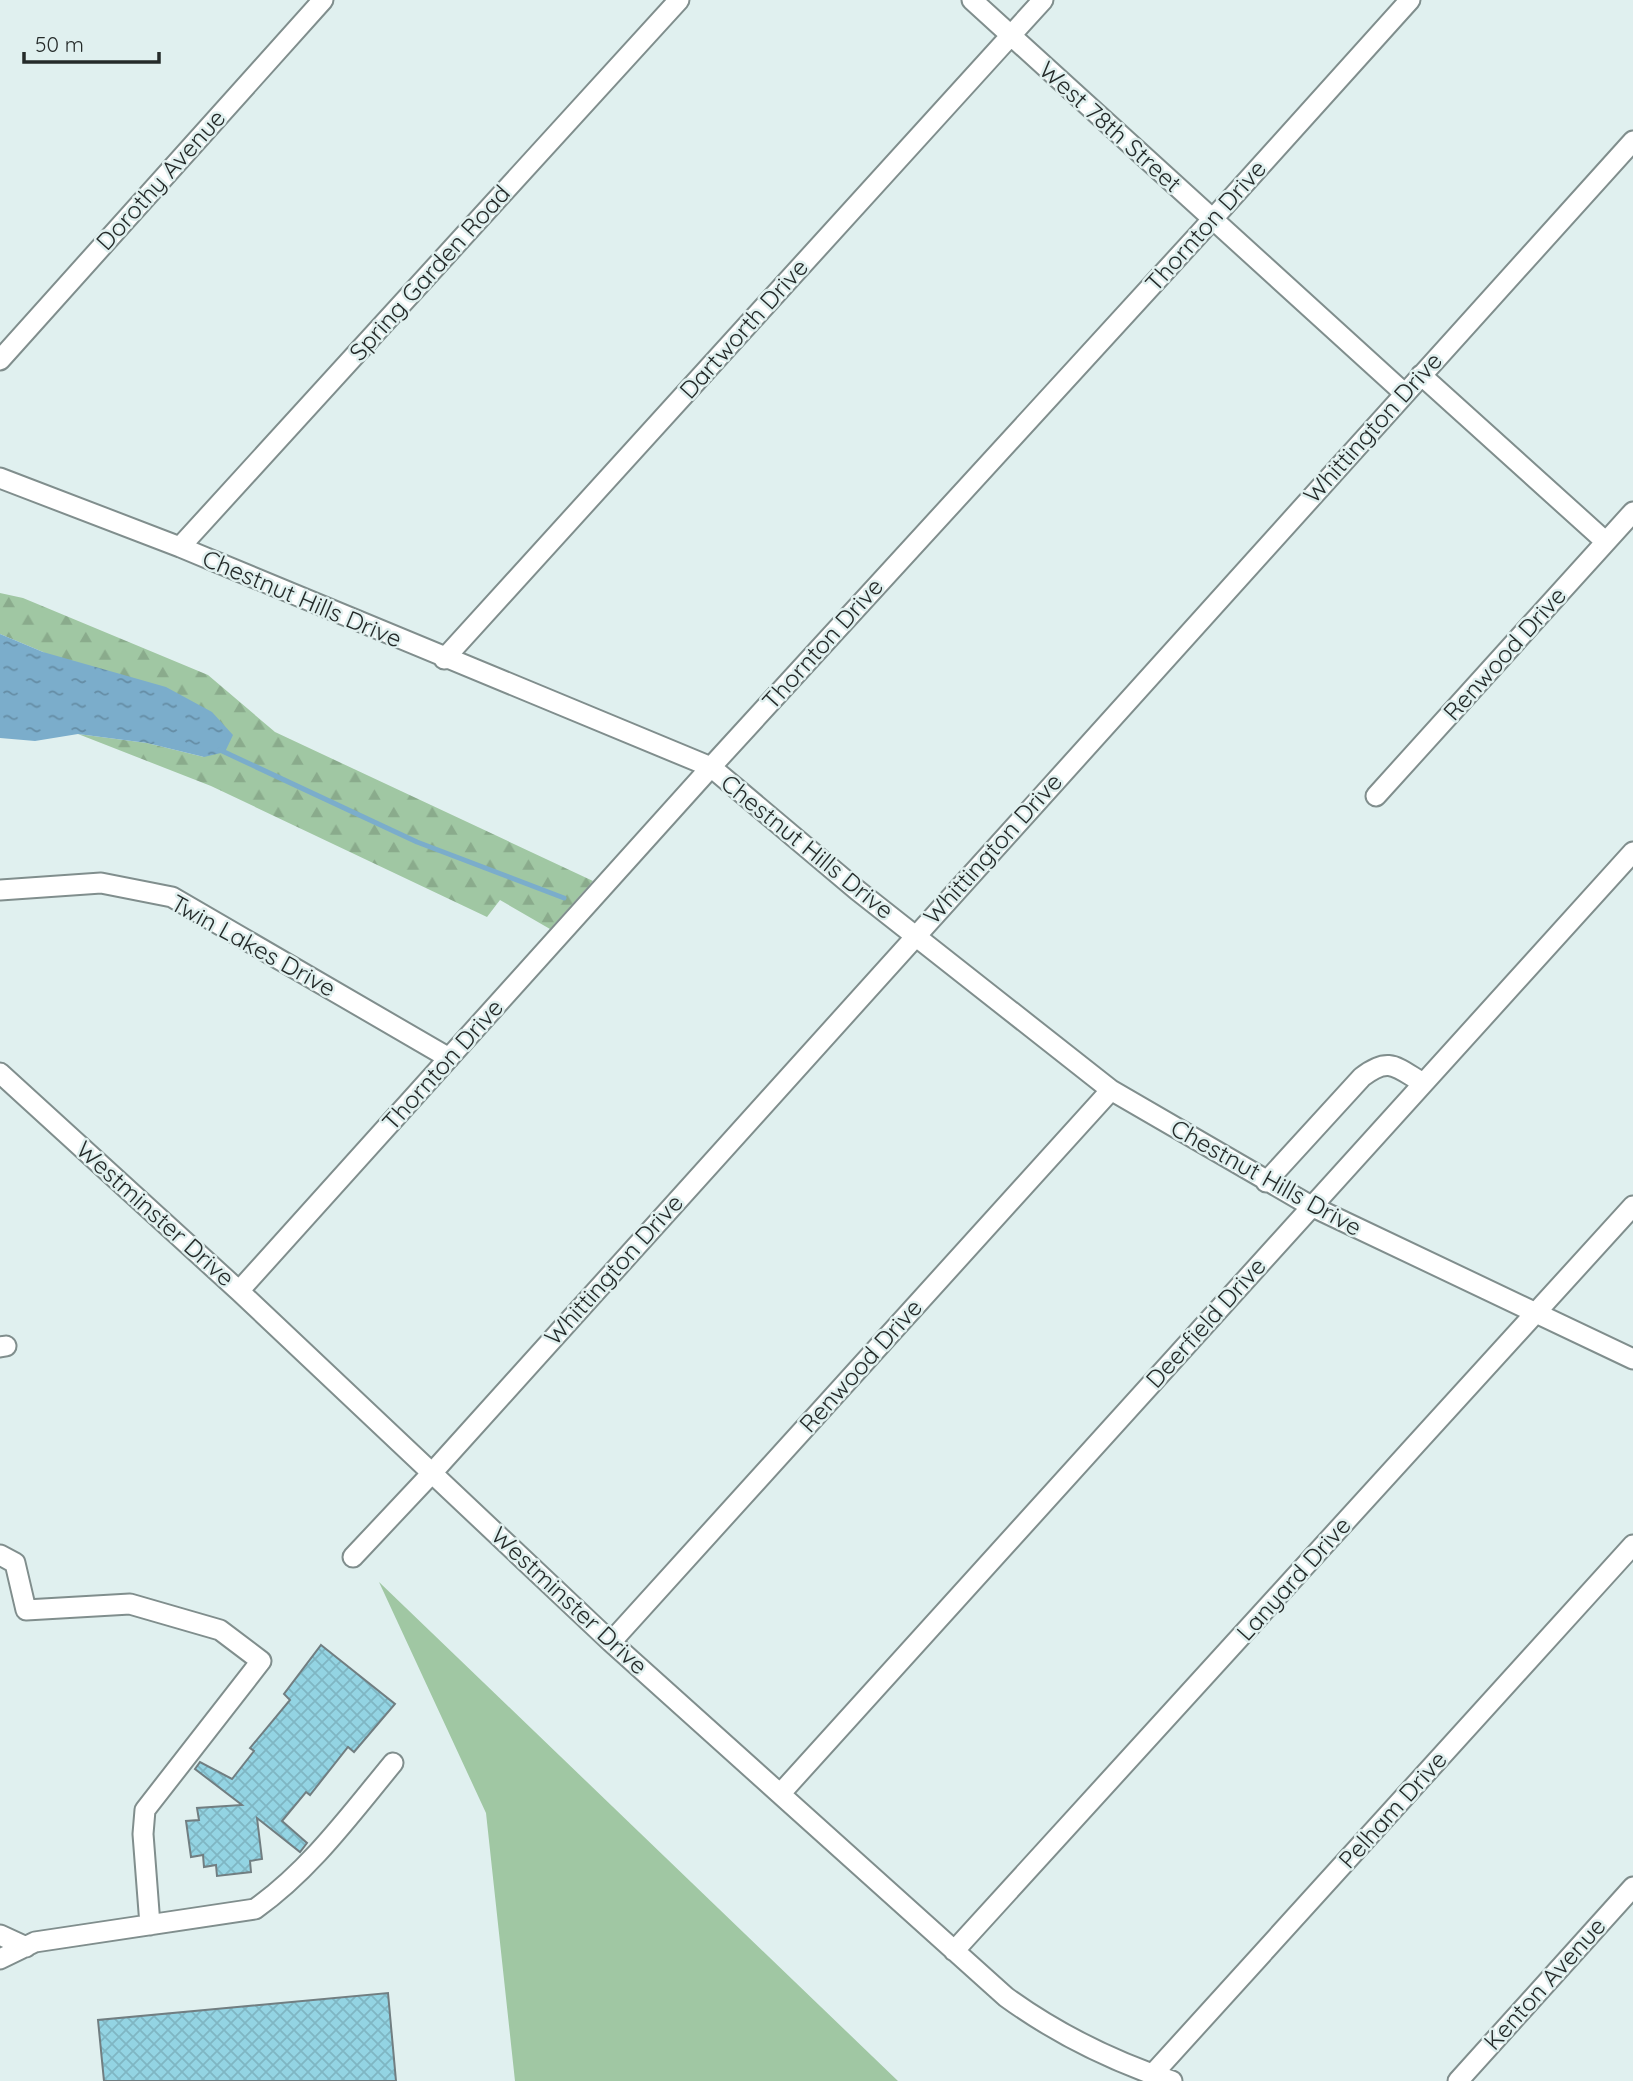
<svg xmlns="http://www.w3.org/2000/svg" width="1633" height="2081" viewBox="0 0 1633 2081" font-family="Quicksand,sans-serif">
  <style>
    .green { fill: #a0c7a3 }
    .forest { fill: url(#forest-firs) }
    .water { fill: url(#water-ripples) }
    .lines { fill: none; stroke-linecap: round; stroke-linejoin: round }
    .stream { stroke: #7badcb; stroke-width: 5 }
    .building { fill: url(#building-cross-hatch); stroke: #717e81; stroke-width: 2 }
    .minor-casing { stroke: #808e8d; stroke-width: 23 }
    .minor { stroke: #fff; stroke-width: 19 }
    .labels { text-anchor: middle; stroke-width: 5; stroke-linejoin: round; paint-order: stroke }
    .street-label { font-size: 24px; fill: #252b2a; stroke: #e0f0ef }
  </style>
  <defs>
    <pattern id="forest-firs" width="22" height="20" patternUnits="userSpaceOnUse" patternTransform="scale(1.75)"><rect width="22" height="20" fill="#a0c7a3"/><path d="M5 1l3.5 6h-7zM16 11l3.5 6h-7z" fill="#8aab8c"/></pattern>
    <pattern id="water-ripples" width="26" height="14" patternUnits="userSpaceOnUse" patternTransform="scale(1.75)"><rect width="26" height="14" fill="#7badcb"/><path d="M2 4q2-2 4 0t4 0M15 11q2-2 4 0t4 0" fill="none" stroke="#658da5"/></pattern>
    <pattern id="building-cross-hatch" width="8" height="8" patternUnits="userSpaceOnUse" patternTransform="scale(1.75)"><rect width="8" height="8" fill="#93d4e3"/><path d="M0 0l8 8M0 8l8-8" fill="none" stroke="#7fb6c3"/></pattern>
  </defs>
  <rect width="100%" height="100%" fill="#e0f0ef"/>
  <path class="green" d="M379,1582l519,499h-383l-29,-268z"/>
  <path class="forest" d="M0,593l23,5 185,77 67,57 318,149 -43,48 -50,-29 -13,17 -276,-131 -133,-52 69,9 57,14 -161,-105 -43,-18z"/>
  <path class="water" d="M0,634l43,18 123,35 46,25 21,23 -8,17 -21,5 -57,-14 -69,-9 -43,7 -35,-3z"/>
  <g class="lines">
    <path class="stream" d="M220,750l197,92 147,56"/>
  </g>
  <path class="building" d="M321,1645l74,59 -41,48 -6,-5 -38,48 -4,-3 -24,29 25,22 -7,9 -43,-34 5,41 -12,2 1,11 -34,4 -1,-11 -12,2 -1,-12 -12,2 -5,-36 13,-1 -2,-12 45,-3 -47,-36 5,-7 32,17 22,-28 -4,-3 40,-48 -6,-6z
    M388,1993l8,88h-292l-6,-61z"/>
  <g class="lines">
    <g class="minor-casing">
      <path id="minor" d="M972,0l432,393
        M0,360l323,-360
        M1421,375l185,167
        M0,478l180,69 531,220 146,123 254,200 200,116 322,153
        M180,547l499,-547
        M444,659l599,-659
        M1376,796l257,-284
        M0,890l101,-7 71,14 277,161
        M0,1073l239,218 372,351 395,355c51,37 106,64 166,84
        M1266,1182l96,-105c27,-21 34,-10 61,6
        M239,1291l472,-524 489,-534 210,-233
        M0,1347l6,-1
        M0,1555l15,8 11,47 104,-6 90,26 41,31 -116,149 -2,24 7,91
        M353,1557l79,-84 1201,-1332
        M611,1642l500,-552
        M780,1794l853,-942
        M0,1935l26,12
        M954,1951l679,-745
        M0,1959l35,-17 220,-33c55,-39 95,-94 138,-146
        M1152,2075l481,-530
        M1458,2081l175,-194"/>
    </g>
    <use href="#minor" class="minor"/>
  </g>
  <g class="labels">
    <g class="street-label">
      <text transform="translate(1110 127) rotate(42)" y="8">West 78th Street</text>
      <text transform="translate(161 180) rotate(-48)" y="8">Dorothy Avenue</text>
      <text transform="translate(1206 226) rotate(-48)" y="8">Thornton Drive</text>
      <text transform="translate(430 273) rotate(-48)" y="8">Spring Garden Road</text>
      <text transform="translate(744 329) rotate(-48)" y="8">Dartworth Drive</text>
      <text transform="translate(1373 428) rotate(-48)" y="8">Whittington Drive</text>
      <text transform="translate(302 599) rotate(23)" y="8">Chestnut Hills Drive</text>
      <text transform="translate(823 644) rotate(-48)" y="8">Thornton Drive</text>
      <text transform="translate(1505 654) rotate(-48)" y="8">Renwood Drive</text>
      <text transform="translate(807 847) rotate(39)" y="8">Chestnut Hills Drive</text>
      <text transform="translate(993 849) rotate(-48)" y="8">Whittington Drive</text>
      <text transform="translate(253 946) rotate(29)" y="8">Twin Lakes Drive</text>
      <text transform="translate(443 1065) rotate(-48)" y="8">Thornton Drive</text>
      <text transform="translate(1266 1178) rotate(29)" y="8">Chestnut Hills Drive</text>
      <text transform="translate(155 1214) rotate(42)" y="8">Westminster Drive</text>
      <text transform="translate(614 1270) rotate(-48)" y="8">Whittington Drive</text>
      <text transform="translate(1206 1323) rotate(-48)" y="8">Deerfield Drive</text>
      <text transform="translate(861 1366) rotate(-48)" y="8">Renwood Drive</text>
      <text transform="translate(1294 1579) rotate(-48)" y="8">Lanyard Drive</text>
      <text transform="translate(569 1601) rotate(43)" y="8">Westminster Drive</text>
      <text transform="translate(1393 1810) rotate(-48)" y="8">Pelham Drive</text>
      <text transform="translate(1545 1984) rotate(-48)" y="8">Kenton Avenue</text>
    </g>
  </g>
  <path d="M24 52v10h135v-10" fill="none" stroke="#252b2a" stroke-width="3.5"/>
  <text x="35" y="52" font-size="21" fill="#252b2a" stroke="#e0f0ef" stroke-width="5" paint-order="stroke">50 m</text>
</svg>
